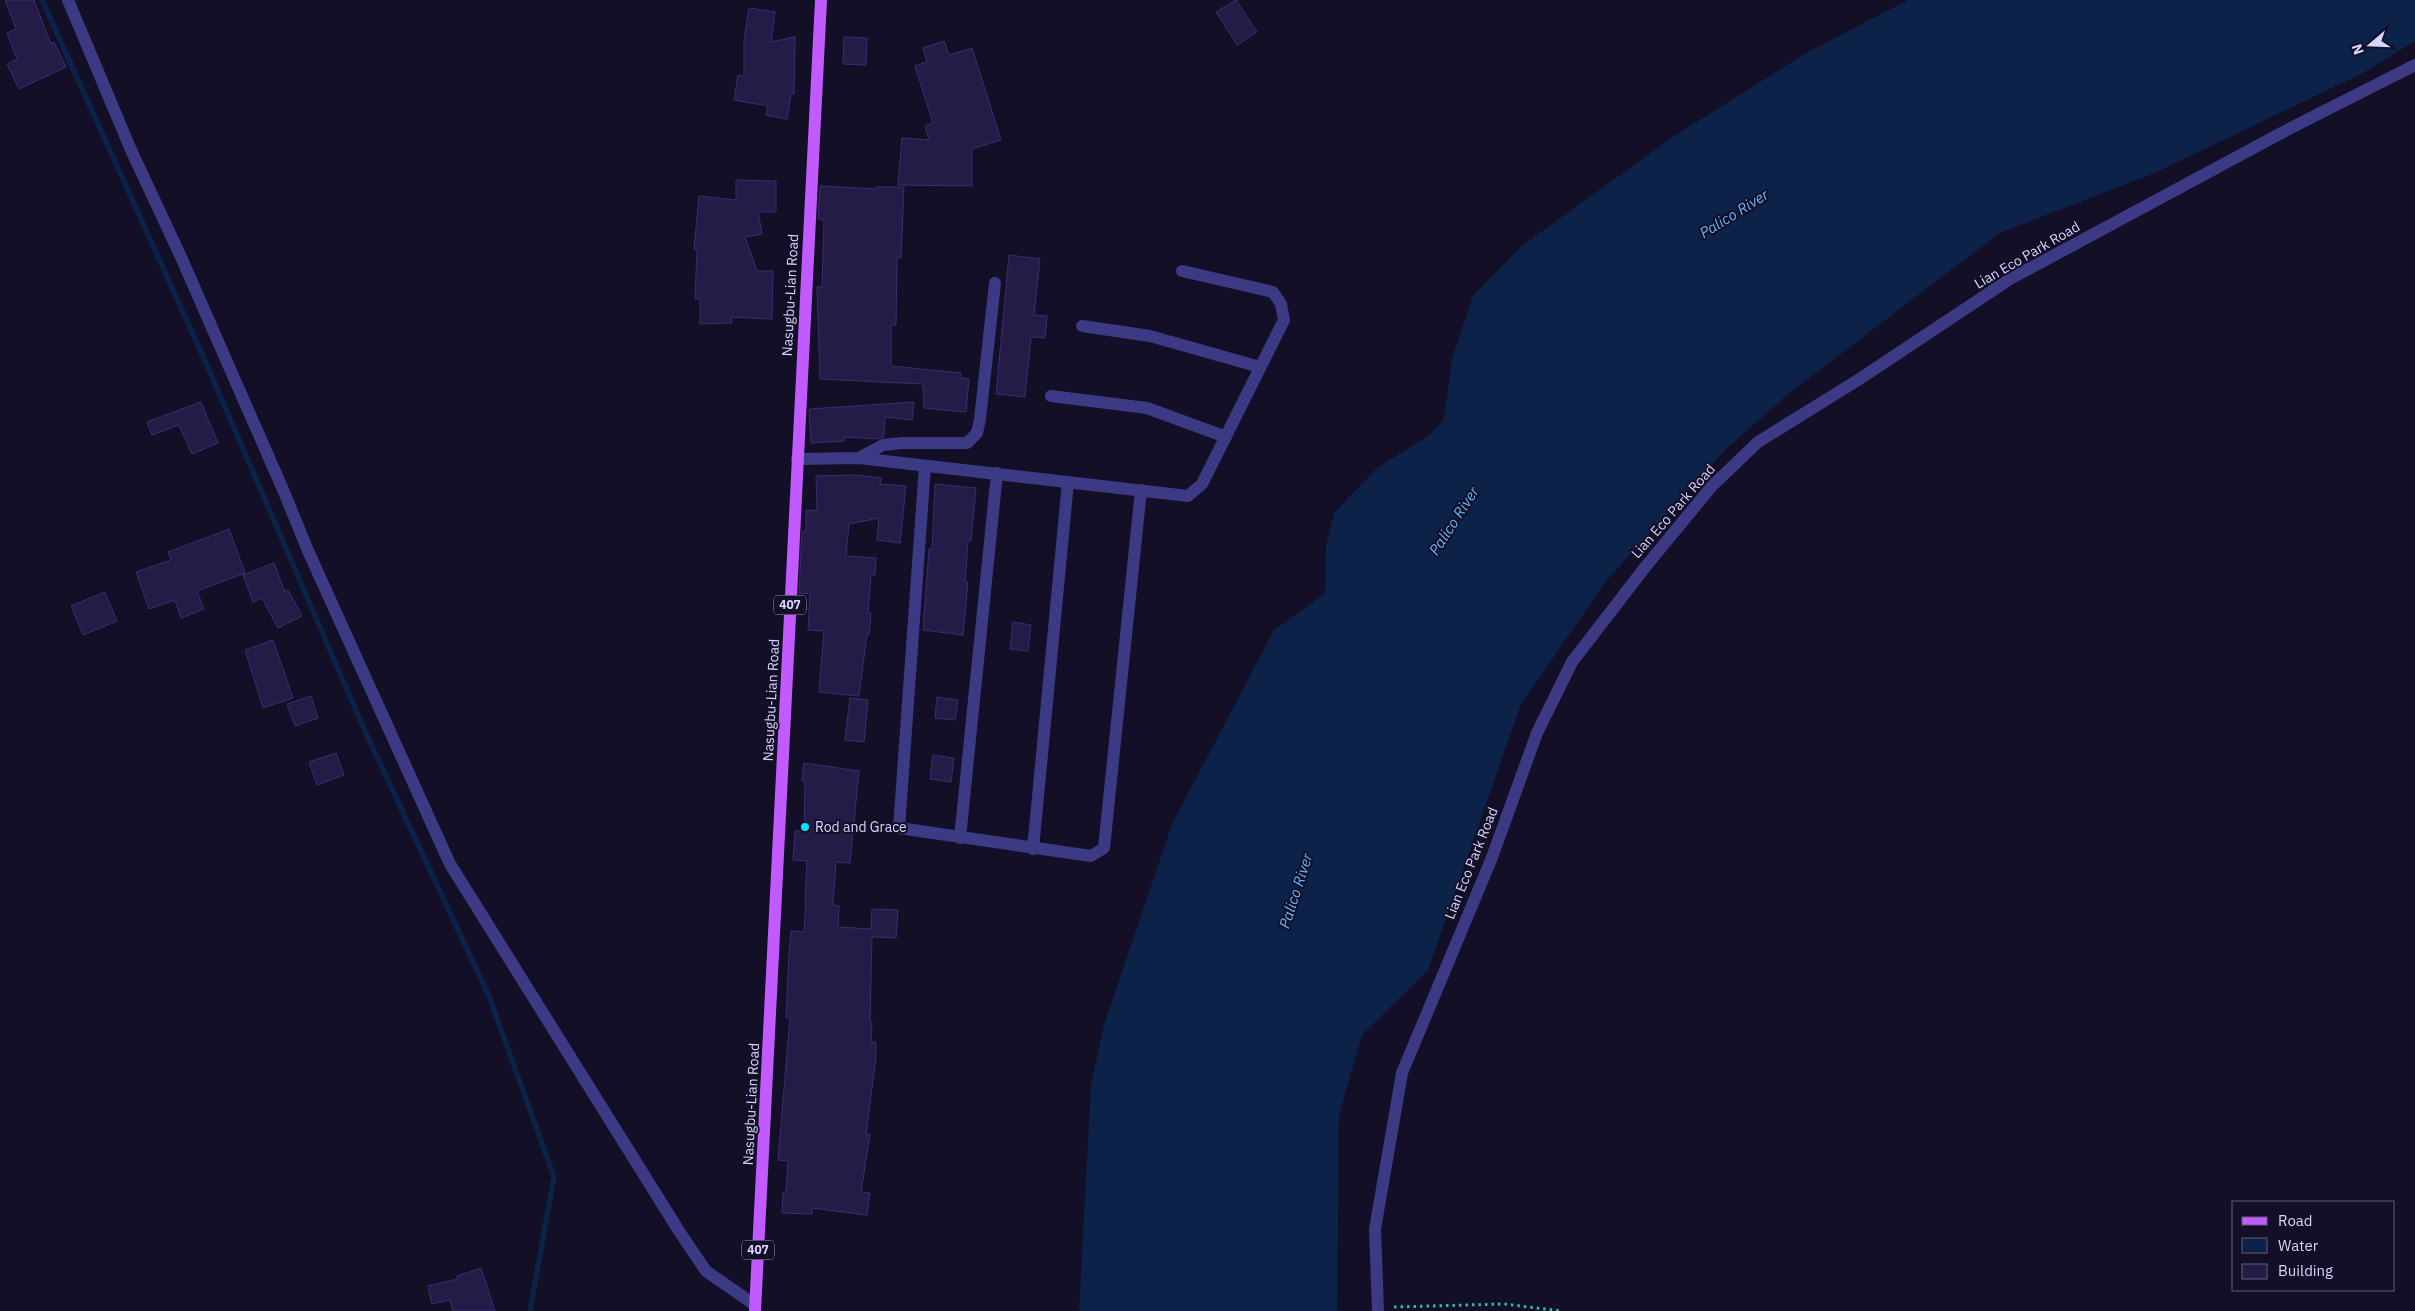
<svg xmlns="http://www.w3.org/2000/svg" width="2415" height="1311" viewBox="0 0 2415 1311" font-family="'IBM Plex Sans',sans-serif">
  <style>
    .water { fill: #0c2248 }
    .lines { fill: none; stroke-linecap: round; stroke-linejoin: round }
    .stream { stroke: #0c2248; stroke-width: 5.5 }
    .building { fill: #241b47; stroke: #3b2d73 }
    .path { stroke: #2fb8b0; stroke-width: 3; stroke-dasharray: 2.5 4; stroke-linecap: butt }
    .minor { stroke: #3d3a85; stroke-width: 12 }
    .major { stroke: #c25bff; stroke-width: 12 }
    .poi-dot { fill: #00e5ff; stroke: #130f26; stroke-width: 2 }
    .labels { text-anchor: middle; stroke-width: 4; stroke-linejoin: round; paint-order: stroke }
    .shield { fill: #130f26; stroke: #9e99be; stroke-width: 1 }
    .shield-label { font-size: 12px; font-weight: bold; fill: #d9d4ff }
    .street-label { font-size: 14px; fill: #d9d4ff; stroke: #130f26 }
    .poi-label { font-size: 14px; fill: #d9d4ff; stroke: #130f26; text-anchor: start }
    .water-label { font-size: 15px; font-style: italic; fill: #62b6ff; stroke: #130f26 }
  </style>
  <rect width="100%" height="100%" fill="#130f26"/>
  <path class="water" d="M1908,0h507v41l-52,32 -208,100 -155,60 -212,161 -64,57 -117,129 -86,124 -93,266 -66,65 -23,80 -2,196h-258l12,-227 13,-59 68,-201 102,-194 51,-37 1,-47 8,-33 43,-45 51,-32 16,-16 8,-62 21,-62 50,-51 151,-109 134,-84z"/>
  <g class="lines">
    <path class="stream" d="M42,0l164,363 158,366 125,267 65,181 -24,134"/>
  </g>
  <path class="building" d="M5,0h29l17,44 3,-2 12,25 -47,22 -12,-25 10,-5 -10,-26 9,-4z
    M1236,0l21,32 -20,13 -21,-33z
    M749,8l26,4 -4,30 24,-5 -1,57h-3l-4,25 -21,-4 2,-9 -34,-6 4,-25 6,1v-36z
    M844,37l23,1 -1,27 -23,-1z
    M944,41l5,14 23,-7 29,92 -29,9v37l-74,-1 4,-47 27,2 -4,-14 8,-3 -18,-57 12,-4 -4,-14z
    M736,180l40,1v31h-18l4,22 -17,3 12,34h16l-1,48 -41,-2 1,6 -32,1v-25h-5l2,-49 -3,-1 5,-53 37,4z
    M820,186l56,3v-2h28l-3,71 -4,-1 -1,68h-5v39l1,2 69,7v5l8,1 -3,33 -42,-4 -1,-24 -103,-5 -3,-92h5l2,-67 -6,-1z
    M1009,255l31,4 -6,56 13,1 -2,22 -14,-1 -6,60 -29,-3z
    M201,402l17,41 -26,11 -13,-29 -27,10 -5,-13z
    M914,402l-2,18 -27,-3 -1,20 -7,2 -33,-2v4l-33,2 -2,-34z
    M856,475l25,3 -1,6 26,2 -6,57 -23,-3 2,-22 -30,6 -3,32 30,2 -1,17h-4l-3,38h3l-2,22 -2,-1 -8,62 -40,-4 5,-61 -16,-1 2,-36 -11,-1 3,-62h4v-21l11,1 -1,-35z
    M935,484l41,4 -5,53h-3l-3,41h3l-5,53 -40,-5 6,-81 3,1z
    M229,529l16,44 -48,18 7,18 -23,9 -6,-18 -26,9 -13,-37 35,-12 -3,-8z
    M274,563l11,29 3,-2 14,26 -24,12 -16,-30 -9,4 -10,-27z
    M105,592l12,29 -34,14 -12,-29z
    M1013,622l18,3 -3,26 -18,-2z
    M273,640l20,58 -30,10 -18,-58z
    M311,696l7,22 -23,8 -8,-22z
    M937,697l21,3 -3,20 -20,-2z
    M850,698l18,2 -4,42 -19,-2z
    M336,753l8,22 -27,10 -8,-23z
    M933,755l21,3 -3,24 -21,-3z
    M804,763l55,8 -9,92 -14,-1 -3,43 6,1 -1,21 33,2 1,-20 26,1 -2,28 -24,-1 -2,85h2l-1,20h5v15l-10,77h4l-9,58 9,1 -3,22 -55,-7v6l-30,-1 1,-21h3l2,-31 -10,-1 12,-142h-4l3,-65 2,-22 13,1 2,-31h-1l2,-40 -14,-1 2,-29h9l1,-50h-3z
    M481,1268l14,43h-42l-3,-11 -18,4 -4,-18 30,-7 -1,-3z"/>
  <g class="lines">
    <path class="path" d="M1394,1307l110,-3 58,7"/>
    <path class="minor" d="M68,0l63,150 50,107 103,235 25,61 141,311 229,367 27,40 49,34
      M1082,326l68,10 110,31
      M1051,396l96,12 79,29
      M859,458l24,-13 19,-2h65l10,-10 3,-14 15,-136
      M797,459l62,-1 329,38 14,-12 82,-164 -3,-16 -8,-12 -91,-21
      M925,466l-26,362 192,28 13,-8 37,-358
      M960,838l37,-365
      M1033,849l35,-367
      M1378,1311l-3,-82 27,-156 89,-213 46,-127 35,-71 74,-96 66,-80 46,-44 100,-62 152,-101 275,-148 130,-66"/>
    <path class="major" d="M755,1311l66,-1311"/>
  </g>
  <circle class="poi-dot" cx="805" cy="827" r="5"/>
  <g class="labels">
    <g class="shield">
      <rect x="774" y="595.5" width="32" height="19" rx="4"/>
      <rect x="742" y="1240.5" width="32" height="19" rx="4"/>
    </g>
    <g class="shield-label">
      <text x="790" y="609">407</text>
      <text x="758" y="1254">407</text>
    </g>
    <g class="street-label">
      <text transform="translate(2027 255) rotate(-30)" y="5">Lian Eco Park Road</text>
      <text transform="translate(790 295) rotate(-87)" y="5">Nasugbu-Lian Road</text>
      <text transform="translate(1673 511) rotate(-49)" y="5">Lian Eco Park Road</text>
      <text transform="translate(771 700) rotate(-87)" y="5">Nasugbu-Lian Road</text>
      <text transform="translate(1471 863) rotate(-68)" y="5">Lian Eco Park Road</text>
      <text transform="translate(751 1104) rotate(-87)" y="5">Nasugbu-Lian Road</text>
    </g>
    <g class="poi-label">
      <text x="815" y="832">Rod and Grace</text>
    </g>
    <g class="water-label">
      <text transform="translate(1734 214) rotate(-32)" y="5">Palico River</text>
      <text transform="translate(1454 521) rotate(-57)" y="5">Palico River</text>
      <text transform="translate(1296 891) rotate(-72)" y="5">Palico River</text>
    </g>
  </g>
  <rect x="2232" y="1201" width="162" height="90" fill="#130f26" stroke="#625e7d"/>
  <rect x="2242" y="1217" width="25" height="8" fill="#c25bff" stroke="#625e7d"/>
  <text x="2278" y="1226" font-size="15" fill="#d9d4ff">Road</text>
  <rect x="2242" y="1238" width="25" height="15" fill="#0c2248" stroke="#625e7d"/>
  <text x="2278" y="1251" font-size="15" fill="#d9d4ff">Water</text>
  <rect x="2242" y="1264" width="25" height="15" fill="#241b47" stroke="#625e7d"/>
  <text x="2278" y="1276" font-size="15" fill="#d9d4ff">Building</text>
  <g transform="translate(2370 45) rotate(251)" stroke="#130f26" stroke-width="4" paint-order="stroke">
  <path d="M0-4L9 19L0 12L-9 19Z" fill="#d9d4ff"/>
  <text y="-8" font-size="14" font-weight="bold" text-anchor="middle" fill="#d9d4ff">N</text>
  </g>
</svg>
